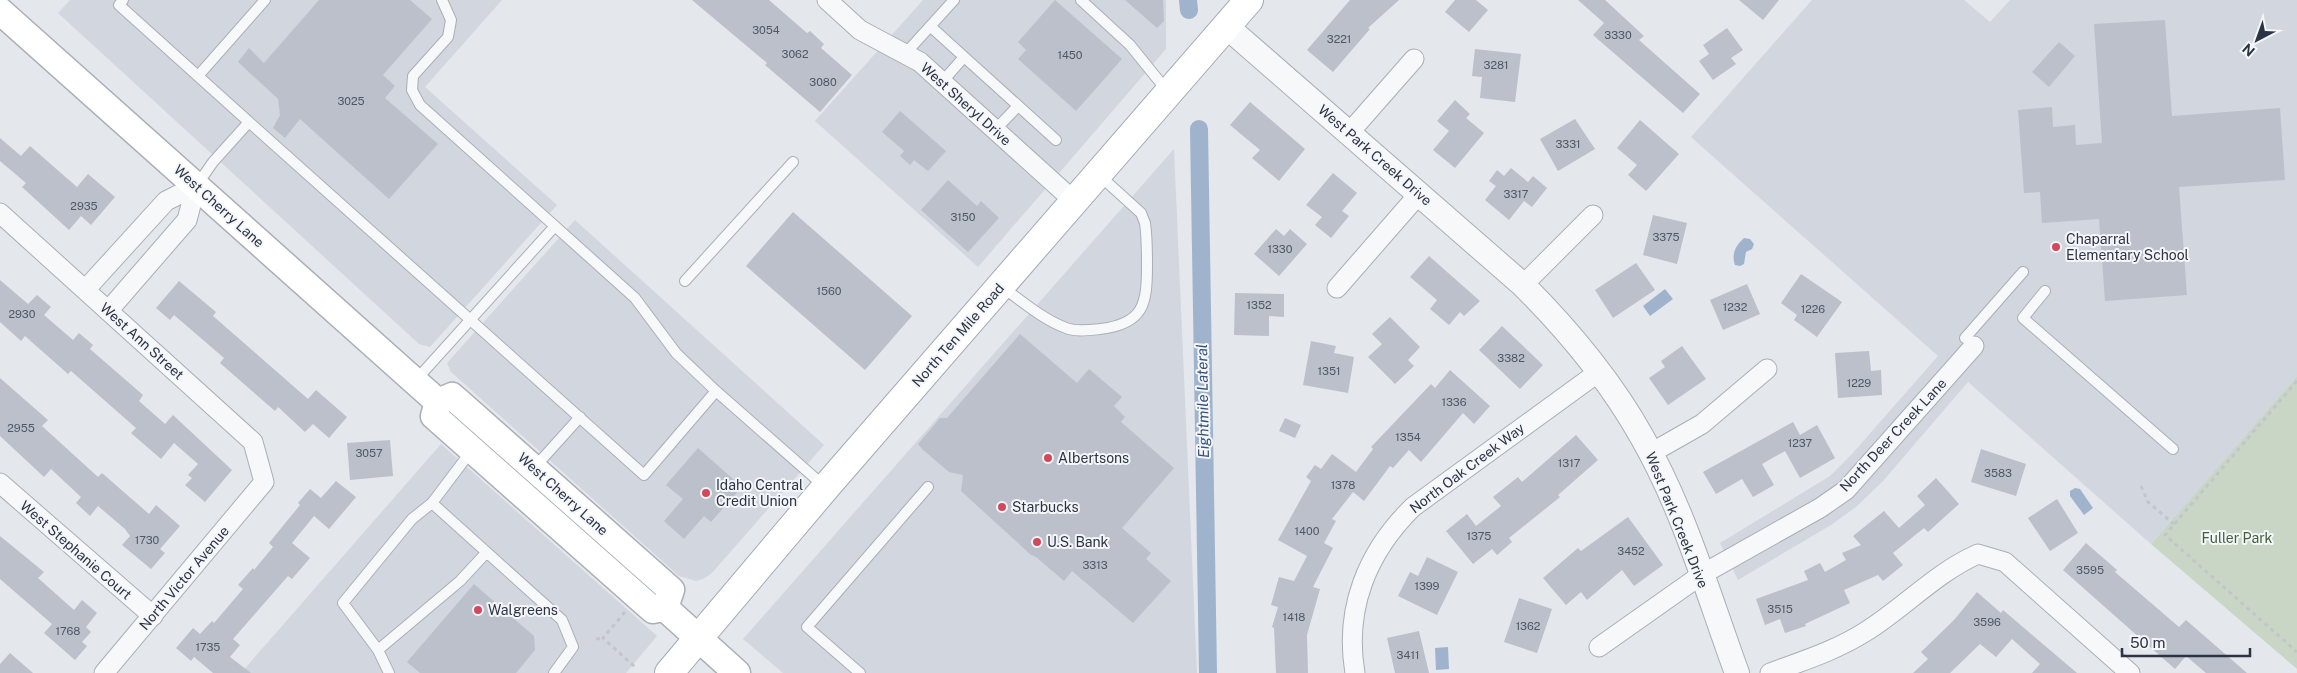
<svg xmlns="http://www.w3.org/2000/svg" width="2297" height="673" viewBox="0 0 2297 673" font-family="'Public Sans',sans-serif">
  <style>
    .built { fill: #d2d6de }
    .green { fill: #c9d6c5 }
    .water { fill: #9fb4cc }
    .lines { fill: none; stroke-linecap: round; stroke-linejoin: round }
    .canal { stroke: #9fb4cc; stroke-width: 18 }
    .building { fill: #bbc0ca }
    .service-casing { stroke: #a9aeb7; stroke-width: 12 }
    .minor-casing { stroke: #a9aeb7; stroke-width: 21 }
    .tertiary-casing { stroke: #a9aeb7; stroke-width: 26 }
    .secondary-casing { stroke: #a9aeb7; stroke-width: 29 }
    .primary-casing { stroke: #a3abb8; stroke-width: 30 }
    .path { stroke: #c2c5cb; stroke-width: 3; stroke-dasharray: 4 4; stroke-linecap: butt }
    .service { stroke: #f7f8fa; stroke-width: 10 }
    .minor { stroke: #f7f8fa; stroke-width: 19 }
    .tertiary { stroke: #f7f8fa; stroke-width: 24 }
    .secondary { stroke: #fff; stroke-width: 26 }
    .primary { stroke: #fff; stroke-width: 28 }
    .poi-dot { fill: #d1495b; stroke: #f4f6f9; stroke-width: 2 }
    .labels { text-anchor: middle; stroke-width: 4; stroke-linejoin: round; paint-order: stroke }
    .number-label { font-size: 11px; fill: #4f5766 }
    .street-label { font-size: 14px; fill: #2b3445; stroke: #f4f6f9 }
    .poi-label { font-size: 14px; fill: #2b3445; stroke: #f4f6f9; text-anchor: start }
    .park-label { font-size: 14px; fill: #3f6138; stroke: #f4f6f9 }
    .water-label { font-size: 15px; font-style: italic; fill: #34527a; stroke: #f4f6f9 }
  </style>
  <rect width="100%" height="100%" fill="#e4e7ec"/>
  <path class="built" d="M70,0h432l-77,87 132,118 -127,142 -11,-3 -361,-331z
    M923,0h243v49l-188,218 -163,-146z
    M1812,0h152l26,22 20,-22h287v376l-146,168 -183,-162 -85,99 -27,26 -25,18 -93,55 -18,-37 110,-67 22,-22 86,-98 -247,-219z
    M1174,149l23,524h-414l-40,-34z
    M575,220l249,225 -112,128 -9,6 -7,2 -17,-5 -228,-204 -4,-9z
    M441,444l216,192 -31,37h-385z"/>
  <path class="green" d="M2297,376v293l-146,-125z"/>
  <path class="water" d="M1744,238l6,1 4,5 -2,5 -6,3 -2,12 -4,2 -5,-1c-4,-11 1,-20 9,-27z
    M1665,289l8,10 -23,17 -7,-10z
    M2075,488l5,1 13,19 -9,7 -14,-19v-5z
    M1448,647l1,22 -13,1 -1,-22z"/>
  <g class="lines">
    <path class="canal" d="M1188,0l1,10
      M1199,129l9,543"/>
  </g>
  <path class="building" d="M319,0h91l22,19 -49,56 12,11 -10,12 53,46 -49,55 -89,-80 -15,19 -12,-10 7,-13 -2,-16 -40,-37 11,-14 15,15z
    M692,0h77l38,33 3,-2 14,13 -3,4 31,27 -32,37 -55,-47 2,-2z
    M1055,0l67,59 -46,52 -58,-52 8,-9 -8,-8z
    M1125,0h38l1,21 -7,7z
    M1350,0h49l-31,28 2,1 -37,43 -26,-22z
    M1455,0h21l12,10 -19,22 -24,-20z
    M1578,0h27l39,36 -5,4 61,54 -17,19 -90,-78 11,-12z
    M1739,0h40l-16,20z
    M2165,20l7,96 108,-8 5,72 -106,7 8,108 -82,6 -6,-82 -57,4 -2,-31 -16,1 -6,-83 34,-3 1,20 22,-2 1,20 26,-2 -8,-119z
    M1727,28l16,22 -12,8 5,6 -23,16 -14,-19 10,-7 -6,-9z
    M2059,42l16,14 -26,31 -17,-15z
    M1475,49l46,5 -6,48 -35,-4 2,-21 -10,-1z
    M1455,100l15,14 -4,4 18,15 -29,35 -22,-18 16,-19 -12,-10z
    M1250,102l55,47 -26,32 -27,-23 8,-8 -30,-25z
    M900,111l46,40 -18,20 -14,-11 -4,5 -10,-9 4,-5 -22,-19z
    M1575,119l20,30 -37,22 -18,-32z
    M1640,120l39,34 -33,37 -18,-16 9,-10 -20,-17z
    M0,138l21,18 9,-10 47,41 11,-13 27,23 -24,28 -10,-9 -12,14 -47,-43 4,-4 -26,-22z
    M1511,168l17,14 5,-6 14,12 -15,19 -8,-6 -15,19 -24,-20 11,-14 -7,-5 8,-11 7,6z
    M1333,173l24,20 -15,18 7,5 -18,22 -16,-13 7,-8 -16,-12z
    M948,180l29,26 4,-5 18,17 -31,34 -47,-42z
    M793,212l119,104 -47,54 -119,-104z
    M1653,215l34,8 -10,41 -34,-9z
    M1276,229l8,7 6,-7 17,15 -28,32 -25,-22z
    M1429,256l51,45 -16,15 -4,-4 -11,13 -19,-16 7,-9 -27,-23z
    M1636,263l19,27 -42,28 -18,-28z
    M1801,274l41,28 -25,35 -23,-17 3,-5 -16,-12z
    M0,280l28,24 9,-9 14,12 -7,8 29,25 6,-7 14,12 -3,4 53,46 -4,6 26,23 8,-9 59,55 -27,32 -20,-17 7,-7 -4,-3 10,-11 -24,-21 -13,16 -30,-26 5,-5 -65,-57 -3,3 -43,-38 -4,5 -21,-19z
    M179,281l37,31 -3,4 95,83 8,-9 31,27 -18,21 -16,-14 -8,8 -27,-25 -3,4 -55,-48 4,-5 -22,-19 -28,-24 -4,5 -14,-12z
    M1747,284l13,30 -37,16 -13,-30z
    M1235,293l49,1v23l-15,-1v20l-35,-1z
    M1390,317l30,30 -12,13 6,6 -19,18 -27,-27 14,-13 -10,-10z
    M1502,326l41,39 -23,24 -41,-39z
    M1020,334l57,49 12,-14 33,28 -8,9 11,11 -4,5 53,46 -52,60 29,25 -5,6 25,22 -38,42 -61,-52 -8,10 -28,-24 -5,-2 -70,-64 2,-16 -14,-3 -27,-23 -4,-5 22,-26h7z
    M1311,341l25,5 -2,7 20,4 -6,36 -45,-8z
    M1682,346l24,33 -38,26 -19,-27 16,-11 -4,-6z
    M1869,351l2,20 10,-1 1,25 -44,3 -3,-45z
    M1450,370l40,36 -16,18 -11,-11 -42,49 -12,-12 -16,18 -3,-2 -26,35 -11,-9 -21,27 4,2 -12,22 9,5 -20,39 7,2 -13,46 1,38h-32l-2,-45 -2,-1 6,-20 -7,-2 8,-28 15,4 13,-25 -29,-16 33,-59 -5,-4 9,-12 6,4 11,-15 24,18 17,-23 -2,-2 60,-63 4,4z
    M0,378l48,42 -6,6 56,51 4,-4 47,41 7,-9 24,21 -20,23 5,4 -14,16 -29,-24 8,-9 -5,-7 -27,-23 -8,10 -14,-13 5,-6 -30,-28 -7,8 -44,-41z
    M1285,418l16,7 -6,13 -16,-7z
    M1793,422l7,13 17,-10 18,33 -35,20 -15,-27 -23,13 12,21 -21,12 -11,-18 -26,15 -13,-22z
    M1576,435l22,25 -40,35 2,2 -51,41 3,4 -15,13 -5,-6 -19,15 -27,-33 21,-17 9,12 25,-20 -8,-9 25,-20 4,5z
    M390,440l3,36 -43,4 -3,-37z
    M698,448l44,39 -31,35 -7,-6 -20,23 -20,-18 19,-22 -17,-14z
    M1981,449l45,15 -10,32 -45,-14z
    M1936,478l23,26 -31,28 -4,-4 -31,25 10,12 -20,16 -5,-6 -34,15 6,13 -45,21 1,2 -21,7 -5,-14 -15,6 -9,-26 52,-19 -4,-9 16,-8 5,9 21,-12 -4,-7 19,-8 -8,-9 31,-25 15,17 26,-23 -8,-9z
    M336,481l20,16 -27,32 -15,-13 -22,27 18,15 -18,21 -4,-3 -55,63 7,6 -10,12 21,16h-38l-19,-16 -3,4 -15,-13 17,-20 7,6 12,-13 2,2 29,-34 -5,-4 15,-17 1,2 19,-23 -4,-4 31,-38 -2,-2 12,-14 11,9z
    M2057,499l21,34 -28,18 -22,-33z
    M1628,517l35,48 -29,21 -12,-16 -35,30 -6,-8 -15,13 -23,-27 35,-30 3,3z
    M0,536l44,36 -6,6 36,32 8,-10 15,13 -11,14 5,5 -9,10 5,4 -12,14 -31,-27 8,-9 -52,-45z
    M2086,543l31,27 -2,2 64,55 7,-7 61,53h-41l-20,-17 -11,13 -112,-99z
    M1427,557l31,15 -21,43 -39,-19 12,-24 8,4z
    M474,584l60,52 1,14 -19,23h-96l-13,-11z
    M1977,592l24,21 2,-3 74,63h-45l8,-9 -28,-25 -16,18 -16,-13 -30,29h-37l15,-14 -7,-7 33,-32z
    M1519,598l33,11 -15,44 -33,-11z
    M1419,631l10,42h-34l-8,-35z
    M10,653l23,20h-33v-9z"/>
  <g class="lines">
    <g class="service-casing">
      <path id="service" d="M123,0l-4,5 130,117
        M442,0l9,20 -3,17 -35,39 -1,14 8,15 215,193 41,55 40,38
        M1081,0l49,45 38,47
        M930,26l126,114
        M905,54l49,-54
        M198,76l67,-76
        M942,82l22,-25
        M995,130l23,-24
        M197,185l16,-23 36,-40 395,353 72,-84 108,95
        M685,281l108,-119
        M1002,287c20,14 40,32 64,41 10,4 23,2 34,1 44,-5 47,-25 47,-64 0,-14 0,-28 -2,-42l-4,-10 -42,-38
        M2045,291l-22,27 150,131
        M1965,338l58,-66
        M416,380l139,-154
        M472,450l-40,53 130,117 11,27 -19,26
        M534,468l46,-51
        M378,650l82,-69 26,-28
        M389,673l-11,-23 -35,-47 69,-84 20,-16
        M860,673l-53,-46 121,-140"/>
    </g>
    <g class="minor-casing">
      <path id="minor" d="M827,0l33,30 60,32 155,140
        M1349,133l65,-74
        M0,213l253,229 11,40 -160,191
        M1523,285l70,-70
        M1337,288l82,-94
        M85,290l81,-89 30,-15 -9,34 -79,91
        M1651,453l51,-29 65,-55
        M0,483l153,133
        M1599,647l102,-72 119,-67 26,-18 128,-144
        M1355,673c-11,-64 12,-121 58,-166l187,-136
        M1770,673c32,-12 65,-22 95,-41 39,-24 70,-59 113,-78l27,8 125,111"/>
    </g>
    <g class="tertiary-casing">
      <path id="tertiary" d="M1226,26l297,259c46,46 87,95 119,152 42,73 66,157 95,236"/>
    </g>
    <g class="secondary-casing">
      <path id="secondary" d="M0,11l438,391
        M452,396l219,194 -6,18 -12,2 -219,-194 4,-14z
        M665,608l72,65"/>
    </g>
    <g class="primary-casing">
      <path id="primary" d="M669,673l157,-186 423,-487"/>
    </g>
    <path class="path" d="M2297,381l-132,154 132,117
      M2141,486l7,16 26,22
      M625,612l-22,26 32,29
      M596,639l7,-1"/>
    <use href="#service" class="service"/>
    <use href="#minor" class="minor"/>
    <use href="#tertiary" class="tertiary"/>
    <use href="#secondary" class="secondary"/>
    <use href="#primary" class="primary"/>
  </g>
  <g class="poi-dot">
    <circle cx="2056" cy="247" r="5"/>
    <circle cx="1048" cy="458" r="5"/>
    <circle cx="706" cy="493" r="5"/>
    <circle cx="1002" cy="507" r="5"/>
    <circle cx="1037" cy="542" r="5"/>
    <circle cx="478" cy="610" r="5"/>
  </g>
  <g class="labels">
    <g class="number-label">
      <text x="766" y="34">3054</text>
      <text x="1618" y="39">3330</text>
      <text x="1339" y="43">3221</text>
      <text x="795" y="58">3062</text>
      <text x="1070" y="59">1450</text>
      <text x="1496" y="69">3281</text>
      <text x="823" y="86">3080</text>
      <text x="351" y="105">3025</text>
      <text x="1568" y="148">3331</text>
      <text x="1516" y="198">3317</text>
      <text x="84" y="210">2935</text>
      <text x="963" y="221">3150</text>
      <text x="1666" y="241">3375</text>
      <text x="1280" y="253">1330</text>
      <text x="829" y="295">1560</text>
      <text x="1259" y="309">1352</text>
      <text x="1735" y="311">1232</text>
      <text x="1813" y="313">1226</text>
      <text x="22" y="318">2930</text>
      <text x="1511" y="362">3382</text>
      <text x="1329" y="375">1351</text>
      <text x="1859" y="387">1229</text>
      <text x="1454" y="406">1336</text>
      <text x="21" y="432">2955</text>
      <text x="1408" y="441">1354</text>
      <text x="1800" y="447">1237</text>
      <text x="369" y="457">3057</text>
      <text x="1569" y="467">1317</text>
      <text x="1998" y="477">3583</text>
      <text x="1343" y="489">1378</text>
      <text x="1307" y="535">1400</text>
      <text x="1479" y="540">1375</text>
      <text x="147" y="544">1730</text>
      <text x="1631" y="555">3452</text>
      <text x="1095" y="569">3313</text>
      <text x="2090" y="574">3595</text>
      <text x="1427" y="590">1399</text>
      <text x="1780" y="613">3515</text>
      <text x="1294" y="621">1418</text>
      <text x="1987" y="626">3596</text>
      <text x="1528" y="630">1362</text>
      <text x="68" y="635">1768</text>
      <text x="208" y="651">1735</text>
      <text x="1408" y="659">3411</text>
    </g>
    <g class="street-label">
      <text transform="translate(966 104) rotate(42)" y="5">West Sheryl Drive</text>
      <text transform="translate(1375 155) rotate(41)" y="5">West Park Creek Drive</text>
      <text transform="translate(219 206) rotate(42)" y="5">West Cherry Lane</text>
      <text transform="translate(958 335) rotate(-49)" y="5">North Ten Mile Road</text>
      <text transform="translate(142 341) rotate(42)" y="5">West Ann Street</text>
      <text transform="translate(1893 435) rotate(-47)" y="5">North Deer Creek Lane</text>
      <text transform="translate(1467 468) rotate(-37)" y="5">North Oak Creek Way</text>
      <text transform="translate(563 494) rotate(42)" y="5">West Cherry Lane</text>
      <text transform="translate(1677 520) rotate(68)" y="5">West Park Creek Drive</text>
      <text transform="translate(76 550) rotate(41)" y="5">West Stephanie Court</text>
      <text transform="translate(184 578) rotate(-50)" y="5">North Victor Avenue</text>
    </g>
    <g class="poi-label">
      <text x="2066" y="244">Chaparral<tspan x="2066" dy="16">Elementary School</tspan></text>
      <text x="1058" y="463">Albertsons</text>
      <text x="716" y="490">Idaho Central<tspan x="716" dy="16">Credit Union</tspan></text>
      <text x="1012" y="512">Starbucks</text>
      <text x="1047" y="547">U.S. Bank</text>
      <text x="488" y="615">Walgreens</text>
    </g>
    <g class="park-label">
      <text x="2237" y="543">Fuller Park</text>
    </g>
    <g class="water-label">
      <text transform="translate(1203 401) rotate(-91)" y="5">Eightmile Lateral</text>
    </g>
  </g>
  <g transform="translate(2257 40) rotate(221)" stroke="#f4f6f9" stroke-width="4" paint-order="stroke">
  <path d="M0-4L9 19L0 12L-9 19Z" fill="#2b3445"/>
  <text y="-8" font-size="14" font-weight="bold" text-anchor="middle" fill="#2b3445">N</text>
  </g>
  <path d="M2122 648v8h128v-8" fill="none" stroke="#2b3445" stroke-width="2.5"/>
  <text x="2130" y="648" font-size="15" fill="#2b3445" stroke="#f4f6f9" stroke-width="4" paint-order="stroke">50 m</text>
</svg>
